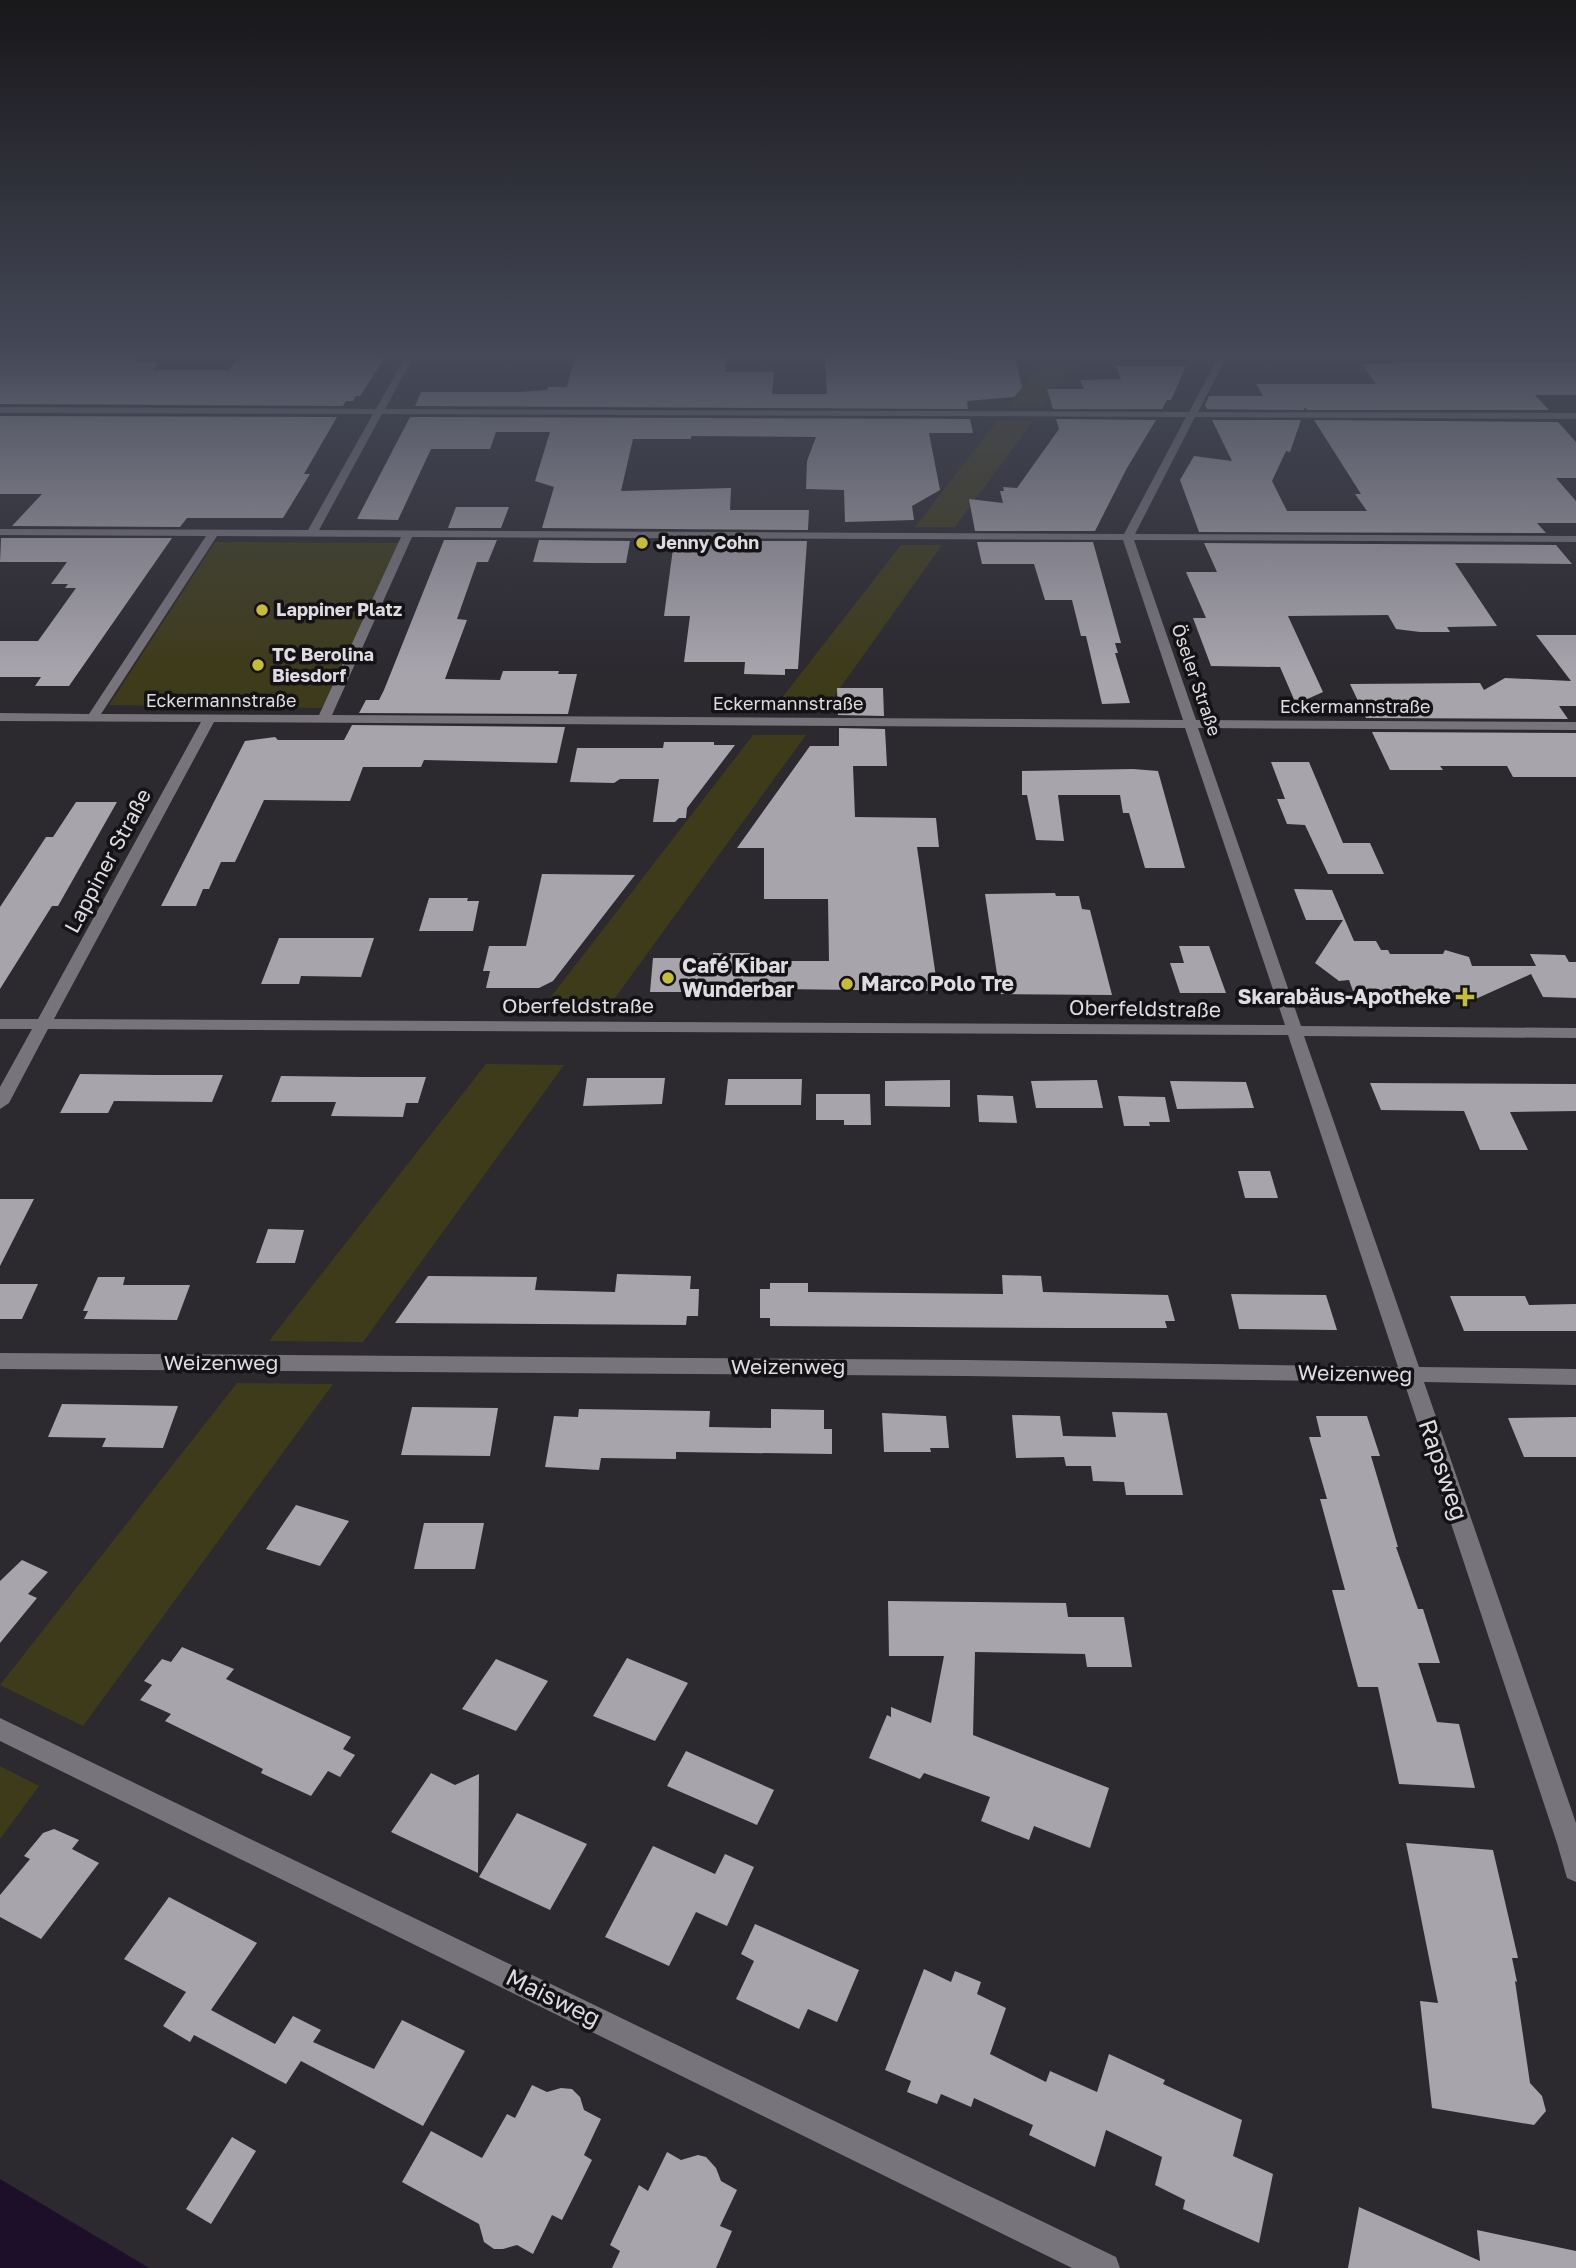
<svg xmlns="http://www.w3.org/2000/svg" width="1576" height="2268" viewBox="0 0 1576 2268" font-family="'Golos Text',sans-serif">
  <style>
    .green { fill: #3e3b1b }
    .water { fill: #1d0e2a }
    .building { fill: #a8a4ac }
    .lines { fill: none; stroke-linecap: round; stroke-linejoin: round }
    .minor { fill: #78747c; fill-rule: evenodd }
    .poi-dot { fill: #c6bc3c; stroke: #141215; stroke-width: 2.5 }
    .labels { text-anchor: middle; stroke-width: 7; stroke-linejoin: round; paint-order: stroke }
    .far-poi-label { font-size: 18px; font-weight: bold; fill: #dedce0; stroke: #141215; text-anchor: start }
    .far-street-label { font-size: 18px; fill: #dedce0; stroke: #141215 }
    .street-label { font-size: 21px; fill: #dedce0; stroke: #141215 }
    .poi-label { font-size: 21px; font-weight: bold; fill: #dedce0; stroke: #141215; text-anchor: start }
    .near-street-label { font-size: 24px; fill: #dedce0; stroke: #141215 }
  </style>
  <rect width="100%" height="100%" fill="#2c292f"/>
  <path class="green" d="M1048,354h33l-38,53h-36z
    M997,421h36l-78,106h-40z
    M215,542l184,1 -77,165 -213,-3z
    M901,545h41l-117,164 -51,-1z
    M753,735h53l-194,267h-65z
    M486,1064l78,1 -201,277 -94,-1z
    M237,1383l96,1 -250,342 -83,-41z
    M0,1766l39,20 -39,53z"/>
  <path class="water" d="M0,2179l149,89h-149z"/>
  <path class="building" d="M0,354h141l-7,8h25l-6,8h76l10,-14 8,-2h140l-27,42h-4l-3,5h-7l-3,5 -343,-2z
    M576,354h151l-2,18h49l-2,22h55l-2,-40h101l1,4 89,3 6,27 -8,9 -47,4 1,8 -553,-3 6,-14h99l27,-2 1,-3h19z
    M1396,362h180v33h-41l14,15h-242l-2,-3 -1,3 -97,-1 -2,-4 4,-9h54l-7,-12h120l-14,-20h36z
    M1116,366h70l-15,34h-4l-5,9h-109l-6,-20h37l-4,-9 41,-1z
    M0,416l337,1 -33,57h6l-27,44h-96l-7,9 -168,-1 30,-32h-42z
    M410,417l560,2 3,14h-44l11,57 -28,16 2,14 -69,2 -1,-32 -38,-1 1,-28 9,-24 -125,-1v3h-58l-12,52 110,-3 -1,22h79l-1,20 -266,-2 12,-41 -19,-6 15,-49h-54l-6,17h-59l-33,71 -41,-1z
    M1056,419l100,1 -29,48 -32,63h-120l-6,-32 34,4 -3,-12h4l-1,-4 14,1 42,-59z
    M1212,420h89l-11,32 -4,-1 -14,30 15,30h80l-12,-17h6l-47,-74 244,2 18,20v36h-20l20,23v22h-39l9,10 -347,-1 -19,-52 14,-24 38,5z
    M456,507h53l-8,21h-53z
    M1,538h171l-103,148h-34l6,-9h-41v-36h38l38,-53h-11l3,-4h-17l16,-22h-67z
    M444,540h53l-9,22h-11l-20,57 10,1 -22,59 55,1 3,-9h56l-1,3h19l-9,40 -209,-1 7,-13h13l5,-10z
    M539,540l91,1 -4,22h-36l-57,-1z
    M674,541h133l-9,128h-13v6l-41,-1 1,-12h-61l6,-46h-26z
    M977,542h116l28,101h-6l3,10h-3l15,50 -28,1 -16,-68h-5l-9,-36h-27l-11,-36h-52z
    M1204,543l352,2 16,19 -117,-1 42,63 -50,1 3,5h-30l-24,-3 -8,-14 -100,1 35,76 -27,12 -16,-37 -69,-1 -18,-48h13l-20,-46h31z
    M1536,635h40v71h-17l9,13 -202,-1 -16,-34 130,-1 4,7 21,-12 66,3z
    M837,688h46l1,28 -46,-1z
    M352,725l213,2 -8,36 -133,-3 -3,7h-58l-13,34 -86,-1 -29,62h-14l-12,27h-6l-7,17h-35l84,-165 30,-4 3,3h66z
    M839,728l46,1 2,37h-34l2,51 81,1 3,29h-22l21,144 -161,-2v3h-127l3,-34h60v-5h37v8h79l-1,-62h-64v-51h-27l73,-102h29z
    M1372,732l204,1v44h-63l-6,-11h-67l3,4h-53z
    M664,742h50v3h21l-48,63 -1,10h-7l-4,4h-22l6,-43h-39l-6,4 -44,-1 7,-34h86z
    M1271,762h38l34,81h27l14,31h-56l-23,-49 -18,-1 -10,-25h8z
    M1133,769l25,2 27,97h-40l-16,-55h-6l-3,-18h-62l6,46 -28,-1 -9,-45h-5v-24z
    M76,802h41l-59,104h-6l-52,83v-82l46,-70h7z
    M542,874l93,1 -82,106 -14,7h-53l4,-17h-7l6,-25h37z
    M1294,889l38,1 22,51h22l5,9h7l2,4h53l2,-4 24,7 3,9h64l-6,-12 35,1 4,7h7v36l-33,-1 -12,-23 -62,28 -6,-5 -78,-2v-4h-32l-4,-11 -10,1 -24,-18 28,-43h-37z
    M1055,893l1,3h23l3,13 8,1 22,85 -112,-1 -15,-100z
    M429,898h39l-1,3h12l-6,30h-54z
    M279,938h95l-13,39 -60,-1 -2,8h-38z
    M1179,946h30l17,47h-46l-10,-30h14z
    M80,1074l76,1h67l-11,27 -98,-1 -6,12h-48z
    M281,1076l81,1h64l-8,26h-12l-3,14 -72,-1 5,-14h-65z
    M587,1078h78l-3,26 -79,2z
    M728,1079h74l-1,26h-76z
    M950,1080v27l-65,-1v-25z
    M1097,1080l6,28h-67l-5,-27z
    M1170,1081l76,1 8,26 -77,1z
    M1370,1083l206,1v27l-66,1 18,38h-48l-16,-39 -83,-1z
    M816,1094h54l1,31h-27v-5h-28z
    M977,1095l36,1 4,27 -38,-1z
    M1118,1096l47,1 5,25h-21l1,4h-26z
    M1238,1171h32l8,27h-33z
    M0,1199h34l-34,67z
    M268,1229l36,1 -9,33h-39z
    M617,1274l74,2 -1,13h9l-1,27h-11l-1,9 -291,-2 33,-47 109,1 -2,13 80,2z
    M1002,1275l39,1 2,16 125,3 7,26h-10l2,7h-95l-302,-2v-8h-10v-29h10v-6h38v9l195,2z
    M98,1277h27l-2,8h67l-13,35 -93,-1 4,-8h-5z
    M0,1284h38l-16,35h-22z
    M1231,1294l95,1 11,35 -98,-1z
    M1450,1296h75l4,9 47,-1v27h-112z
    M62,1404l63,1 53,1 -15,42 -61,-1 4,-9 -58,-1z
    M412,1407l86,1 -8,48 -89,-1z
    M579,1409l131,2 -1,16 62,1v-19l53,1v19h8v25l-156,-2v7l-75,-1 -2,12 -54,-3 9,-51 24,1z
    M1112,1412l55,1 16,82h-57l-2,-13 -31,-1 -2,-15h-25l-2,-9 -48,1 -4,-43 48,1 3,20 53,1z
    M882,1413l64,3 3,32h-19l1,4h-47z
    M1316,1416h51l13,40h-9l27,91h-2l22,62h5l17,54h-22l19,59 22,2 16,64 -76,-4 -21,-97h-20l-26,-97h13l-25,-91h7l-18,-62h12z
    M1576,1417v40h-52l-16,-39z
    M296,1505l53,16 -29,45 -54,-17z
    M424,1523h60l-9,46h-61z
    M22,1560l26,12 -20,22 9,4 -37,45v-62z
    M888,1601l178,2 2,14h56l8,50h-45l-2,-13 -110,-2 -2,83 136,53 -19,60 -56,-22 -5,14 -48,-19 9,-24 -66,-24 -4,6 -51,-21 18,-43 4,2v-10l40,16 13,-67h-55z
    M182,1647l52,22 -8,10 125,58 -8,12 12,6 -15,22 -12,-6 -17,25 -50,-23 2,-4 -98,-48 6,-7 -31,-14 12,-15 -8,-4 18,-22 9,3z
    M627,1658l61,25 -33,58 -62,-25z
    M496,1659l52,22 -32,50 -54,-22z
    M686,1751l88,39 -17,35 -90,-39z
    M431,1773l24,12 24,-11 -1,99 -87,-41z
    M517,1813l70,31 -37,66 -71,-33z
    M54,1829l25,11 -7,9 27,14 -58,76 -41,-22v-22l30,-36 -6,-3 19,-23z
    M1406,1843l87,7 25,108h-6l5,24 -2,-1 15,102 12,13 4,15 -12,14 -102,-17 -12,-107 18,2z
    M653,1846l62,28 10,-20 29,13 -27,59 -31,-14 -27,54 -64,-29z
    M169,1897l88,46 -46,67 64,34 18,-28 28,14 -8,12 61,27 28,-49 63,31 -42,75 -122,-65 -15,23 -92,-49 -4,7 -27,-16 23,-34 -62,-33z
    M755,1924l104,46 -22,52 -29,-13 -9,20 -63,-30 18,-38 -13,-7z
    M924,1969l27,13 4,-11 26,11 -4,12 29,14 -16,46 56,28 4,-11 47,21 12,-38 56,26 -2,4 79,36 -9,36 40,18 -14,69 -76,-34 2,-9 -30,-15 7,-28 -56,-27 -11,37 -66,-32 4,-10 -59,-27 -3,9 -30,-13 -4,10 -30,-12 4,-11 -26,-11z
    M532,2085l15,7 14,-4 11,1 8,8 4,13 17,9 -17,36 8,5 -30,60 -10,-5 -19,39 -16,-9 -14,4h-9l-10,-7 -5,-18 -77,-42 29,-51 51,27 25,-44 8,4z
    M232,2137l24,14 -45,73 -25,-15z
    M667,2152l14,8 17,-5 8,2 10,11 5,13 16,9 -17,36 12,5 -16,37h-104l8,-17 -10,-6 29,-60 9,6z
    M1359,2207l121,54 -3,-31 99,21v17h-228z"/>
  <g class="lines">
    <path class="minor" d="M407,354h8l-30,55 804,3 31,-58h8l-30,58 378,1v6l-381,-2 -60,117 441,2v6l-442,-2 62,180 380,2v8l-378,-2 103,298 275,2v10l-272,-2 115,331 157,2v16l-152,-3 152,441v59l-9,-4 -10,-35 -153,-461 -439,-6 -965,-7v-16l965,7 433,7 -110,-332 -1240,-6 -39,74 -9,6v-22l32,-58h-32v-10h38l163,-297 -201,-1v-8l89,1 117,-178 -206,-1v-6l308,1 65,-116 -373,-1v-6l376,2zM382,414l804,3 -62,117 -805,-4zM217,536l184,1 -82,178 -218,-1zM412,537l711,3 60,180 -851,-5zM214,722l971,6 100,297 -1231,-6z
      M0,1718l1116,539 4,11h-48l-1072,-527z"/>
  </g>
  <linearGradient id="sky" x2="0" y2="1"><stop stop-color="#18171a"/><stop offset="0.53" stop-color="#454958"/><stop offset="1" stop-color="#454958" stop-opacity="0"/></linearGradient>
  <rect width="1576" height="671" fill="url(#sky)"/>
  <g class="poi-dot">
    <circle cx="642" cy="543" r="7"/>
    <circle cx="262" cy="610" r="7"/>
    <circle cx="258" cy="665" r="7"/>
    <circle cx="668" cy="978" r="7"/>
    <circle cx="847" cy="984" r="7"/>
    <path d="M1461.5 986.5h7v7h7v7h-7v7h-7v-7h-7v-7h7z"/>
  </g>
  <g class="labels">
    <g class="far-poi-label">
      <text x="656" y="549">Jenny Cohn</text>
      <text x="276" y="616">Lappiner Platz</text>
      <text x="272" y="661">TC Berolina<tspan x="272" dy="21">Biesdorf</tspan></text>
    </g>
    <g class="far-street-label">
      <text transform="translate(1196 680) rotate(71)" y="6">Öseler Straße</text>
      <text x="221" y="707">Eckermannstraße</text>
      <text x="788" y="710">Eckermannstraße</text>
      <text x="1355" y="713">Eckermannstraße</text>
    </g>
    <g class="street-label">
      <text transform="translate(108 861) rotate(-62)" y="7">Lappiner Straße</text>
      <text x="578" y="1013">Oberfeldstraße</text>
      <text transform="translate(1145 1009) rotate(1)" y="7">Oberfeldstraße</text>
      <text x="221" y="1370">Weizenweg</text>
      <text x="788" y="1374">Weizenweg</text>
      <text transform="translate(1355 1374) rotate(1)" y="7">Weizenweg</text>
    </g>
    <g class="poi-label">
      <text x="682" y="973">Café Kibar<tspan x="682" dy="24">Wunderbar</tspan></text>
      <text x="861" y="991">Marco Polo Tre</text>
      <text x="1451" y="1004" text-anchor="end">Skarabäus-Apotheke</text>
    </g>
    <g class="near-street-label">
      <text transform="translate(1443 1470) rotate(71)" y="8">Rapsweg</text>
      <text transform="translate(553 1998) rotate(26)" y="8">Maisweg</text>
    </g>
  </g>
</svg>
